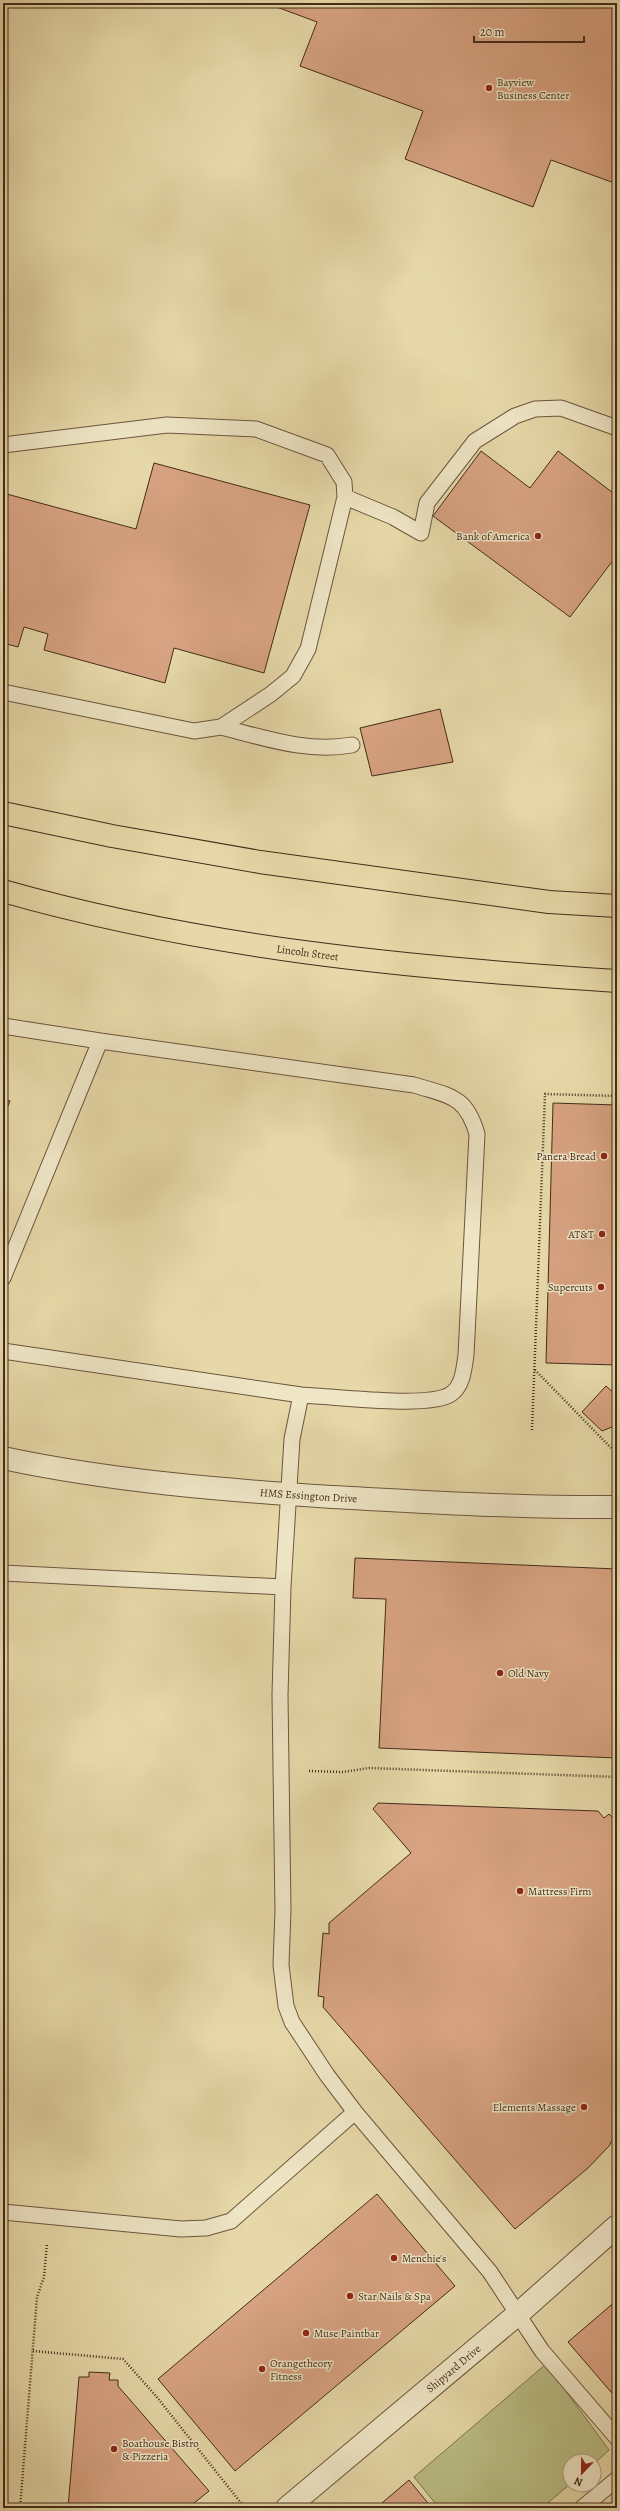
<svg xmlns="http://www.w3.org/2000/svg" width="620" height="2511" viewBox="0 0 620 2511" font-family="Alegreya,serif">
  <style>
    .green { fill: #babd84; stroke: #7f744f }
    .building { fill: #d7a281; stroke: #442b1a }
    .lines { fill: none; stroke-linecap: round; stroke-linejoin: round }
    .service-casing { stroke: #6c563e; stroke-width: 17 }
    .minor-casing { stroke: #6c563e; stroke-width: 24 }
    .primary-casing { stroke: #442b1a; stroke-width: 24 }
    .path { stroke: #442b1a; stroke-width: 2.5; stroke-dasharray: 1 2; stroke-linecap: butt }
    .service { stroke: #efe6c6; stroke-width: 15 }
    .minor { stroke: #efe6c6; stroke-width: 22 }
    .primary { stroke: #e6d8a8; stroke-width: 22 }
    .poi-dot { fill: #8f2418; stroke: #efe6c6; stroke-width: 1.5 }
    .labels { text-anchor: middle; stroke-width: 3; stroke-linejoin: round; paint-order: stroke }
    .poi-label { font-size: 11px; fill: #442b1a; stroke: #efe6c6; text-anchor: start }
    .street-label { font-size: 11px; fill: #442b1a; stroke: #efe6c6 }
  </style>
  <rect width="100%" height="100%" fill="#e6d8a8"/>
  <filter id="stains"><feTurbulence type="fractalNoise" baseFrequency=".005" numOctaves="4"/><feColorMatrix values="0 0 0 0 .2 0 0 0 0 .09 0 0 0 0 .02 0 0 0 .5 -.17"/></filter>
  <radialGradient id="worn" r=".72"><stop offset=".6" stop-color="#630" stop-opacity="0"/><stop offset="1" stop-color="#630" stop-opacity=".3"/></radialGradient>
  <path class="green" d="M546,2364l63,86 -15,14v-3h-24v23l-28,24h-103l-25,-31z"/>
  <path class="building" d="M266,3h351v181l-66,-24 -18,47 -128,-48 18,-48 -123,-45 17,-44z
    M481,451l49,37 28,-37 59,45v59l-47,62 -137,-101z
    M154,463l156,42 -46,168 -90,-25 -9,35 -121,-33 4,-16 -24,-7 -6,20 -15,-4v-150l133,36z
    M440,709l13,53 -81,14 -12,-48z
    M3,1098l7,3 -7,17z
    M553,1103l64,2v260l-71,-2z
    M606,1386l11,10v29l-15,6 -20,-19z
    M355,1558l262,11v189l-238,-10 7,-149 -33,-1z
    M378,1803l220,8 6,7 5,-4 8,8v310l-8,14 -21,22 -73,61 -192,-222 1,-10 -6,-1 5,-63 6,1v-11l82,-70 -38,-44z
    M377,2194l78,92 -220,185 -77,-92z
    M617,2300v99l-49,-57z
    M89,2372l21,1 -1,7h9v6l91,105 -21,17h-120l11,-131h10z
    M409,2480l23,28h-56z"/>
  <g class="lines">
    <g class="service-casing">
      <path id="service" d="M3,445l164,-20 89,4 71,26 17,27 1,15 -37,152 -15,27 -22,18 -50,33 -27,4 -191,-39
        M345,497l48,20 28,16 6,-30 48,-62 40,-25 20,-7 26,-1 56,20
        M221,727c44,11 86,26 131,18
        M3,1026l97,15
        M3,1278l97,-237 314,44c35,11 52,10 63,49l-11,221c-2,13 -3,31 -15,39 -22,15 -120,2 -150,1
        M3,1351l298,44 -9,44 -9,148 -3,108 3,216 -2,54 5,41 6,16 35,53 28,37 135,160 52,79 75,87
        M3,1573l280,14
        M3,2212l178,17 25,-1 25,-7 124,-109
        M582,2508l35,-29"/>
    </g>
    <g class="minor-casing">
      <g id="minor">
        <path id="s1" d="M3,1458c108,23 219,32 329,39 95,5 190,11 285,10"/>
        <path id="s2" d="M287,2508l231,-194 99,-88"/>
      </g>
    </g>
    <g class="primary-casing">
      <g id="primary">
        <path d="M3,813l109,23 148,26 289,40 68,4"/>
        <path id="s3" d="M3,891c200,57 407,77 614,90"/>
      </g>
    </g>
    <path class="path" d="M535,1370l82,84
      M532,1430l13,-336 72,2
      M309,1771l34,1 26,-4 248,9
      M33,2351l90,8 33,37 89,112
      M20,2508l17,-211 7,-20 3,-34"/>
    <use href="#service" class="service"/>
    <use href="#minor" class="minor"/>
    <use href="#primary" class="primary"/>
  </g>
  <g class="poi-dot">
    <circle cx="489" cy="88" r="4"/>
    <circle cx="538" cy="536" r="4"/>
    <circle cx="604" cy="1156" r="4"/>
    <circle cx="602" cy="1234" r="4"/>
    <circle cx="601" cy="1287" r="4"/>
    <circle cx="500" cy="1673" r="4"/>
    <circle cx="520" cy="1891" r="4"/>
    <circle cx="584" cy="2107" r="4"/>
    <circle cx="394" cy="2258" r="4"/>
    <circle cx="350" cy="2296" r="4"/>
    <circle cx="306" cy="2333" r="4"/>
    <circle cx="262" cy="2369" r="4"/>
    <circle cx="114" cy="2449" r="4"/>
  </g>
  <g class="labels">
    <g class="poi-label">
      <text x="497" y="86">Bayview<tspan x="497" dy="13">Business Center</tspan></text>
      <text x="530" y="540" text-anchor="end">Bank of America</text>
      <text x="596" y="1160" text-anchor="end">Panera Bread</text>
      <text x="594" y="1238" text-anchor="end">AT&amp;T</text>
      <text x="593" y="1291" text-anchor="end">Supercuts</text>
      <text x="508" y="1677">Old Navy</text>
      <text x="528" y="1895">Mattress Firm</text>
      <text x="576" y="2111" text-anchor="end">Elements Massage</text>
      <text x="402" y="2262">Menchie's</text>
      <text x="358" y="2300">Star Nails &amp; Spa</text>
      <text x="314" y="2337">Muse Paintbar</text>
      <text x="270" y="2367">Orangetheory<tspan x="270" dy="13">Fitness</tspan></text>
      <text x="122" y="2447">Boathouse Bistro<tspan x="122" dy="13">&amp; Pizzeria</tspan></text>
    </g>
    <g class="street-label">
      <text dy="4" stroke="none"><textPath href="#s3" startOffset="311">Lincoln Street</textPath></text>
      <text dy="4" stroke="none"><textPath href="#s1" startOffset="308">HMS Essington Drive</textPath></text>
      <text dy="4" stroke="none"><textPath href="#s2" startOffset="217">Shipyard Drive</textPath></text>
    </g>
  </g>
  <rect width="620" height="2511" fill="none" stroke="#e6d8a8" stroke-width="16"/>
  <rect x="4" y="4" width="612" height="2503" fill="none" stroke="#442b1a" stroke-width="2"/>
  <rect x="8" y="8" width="604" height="2495" fill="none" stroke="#442b1a"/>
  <g transform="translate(582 2473) rotate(202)"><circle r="19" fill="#efe6c6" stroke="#ab9b81"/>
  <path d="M0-3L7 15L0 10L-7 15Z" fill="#8f2418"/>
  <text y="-6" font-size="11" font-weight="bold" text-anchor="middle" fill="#442b1a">N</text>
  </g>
  <path d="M474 36v6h110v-6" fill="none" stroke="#442b1a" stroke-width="2"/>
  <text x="480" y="36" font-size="12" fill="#442b1a" stroke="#efe6c6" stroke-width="3" paint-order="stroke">20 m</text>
  <rect width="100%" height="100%" filter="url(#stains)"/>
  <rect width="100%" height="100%" fill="url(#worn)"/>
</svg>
